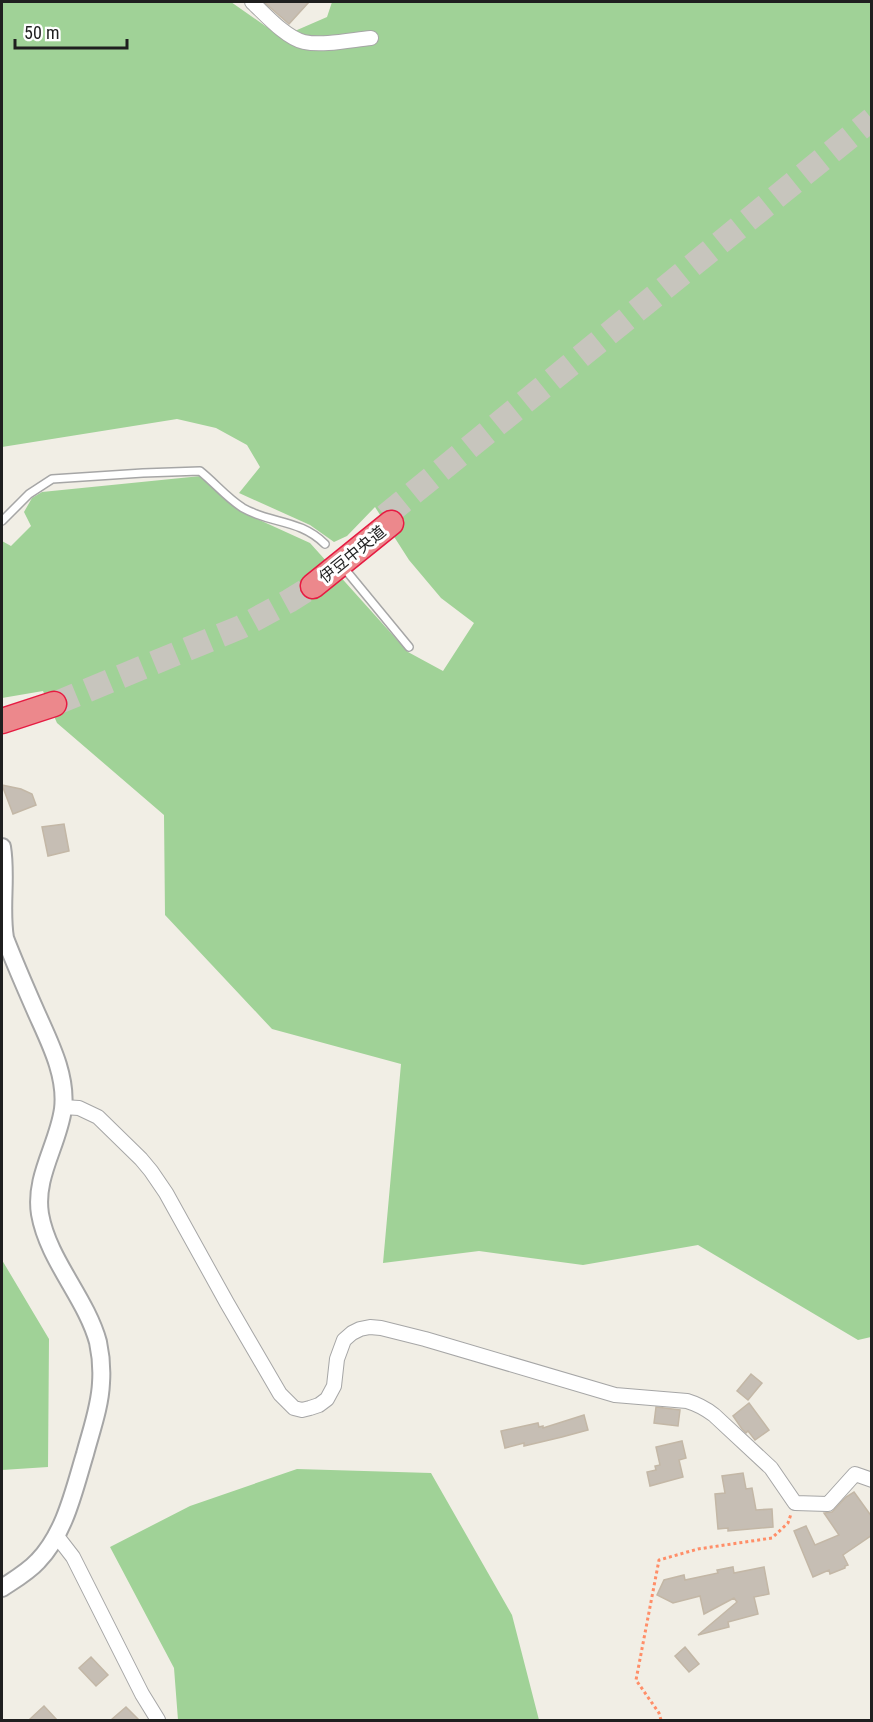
<svg xmlns="http://www.w3.org/2000/svg" width="873" height="1722" viewBox="0 0 873 1722" font-family="'Roboto Condensed','Noto Sans JP',sans-serif">
  <style>
    .forest { fill: #a0d297 }
    .building { fill: #c6beb4; stroke: #c3b7a6; stroke-width: 1.5 }
    .lines { fill: none; stroke-linecap: round; stroke-linejoin: round }
    .motorway-tunnel { stroke: #c7c5bd; stroke-width: 24; stroke-dasharray: 24 12; stroke-linecap: butt }
    .service-casing { stroke: #a6a6a6; stroke-width: 10 }
    .minor-casing { stroke: #a6a6a6; stroke-width: 16 }
    .tertiary-casing { stroke: #a6a6a6; stroke-width: 20 }
    .motorway-casing { stroke: #e61b42; stroke-width: 27 }
    .path { stroke: #ff8e68; stroke-width: 3; stroke-dasharray: 3 3; stroke-linecap: butt }
    .service { stroke: #fff; stroke-width: 7 }
    .minor { stroke: #fff; stroke-width: 14 }
    .tertiary { stroke: #fff; stroke-width: 16 }
    .motorway { stroke: #ec888c; stroke-width: 24 }
    .labels { text-anchor: middle; stroke-width: 6; stroke-linejoin: round; paint-order: stroke }
    .street-label { font-size: 16px; fill: #1f1f1f; stroke: #fff }
  </style>
  <rect width="100%" height="100%" fill="#f1eee5"/>
  <path class="forest" d="M2,2h229l50,35 46,-20 5,-15h539v1335l-13,3 -160,-95 -115,20 -104,-14 -96,12 18,-199 -129,-35 -107,-114 -1,-100 -107,-92 -14,-32 -41,7v-157l9,5 20,-20 -7,-14 8,-14 10,-6 159,-16 24,22 19,15 66,30 98,109 35,19 31,-48 -33,-25 -32,-38 -34,-53 -28,29 -13,6 -24,-17 -71,-32 21,-26 -13,-22 -31,-17 -39,-9 -175,28z
    M2,1260l47,79 -1,128 -46,3z
    M297,1469l134,4 81,142 27,105h-361l-4,-52 -64,-121 80,-41z"/>
  <path class="building" d="M264,2h45l-20,22z
    M2,785l19,4 11,5 4,11 -23,9z
    M64,824l5,27 -21,5 -6,-29z
    M751,1374l11,9 -14,17 -11,-9z
    M749,1403l20,27 -14,10 -7,-9 -2,2 -4,-4 -9,-13z
    M656,1407l24,3 -2,16 -24,-3z
    M584,1415l4,15 -26,7 -38,9v-3l-19,5 -4,-17 37,-8 1,4 4,-1v2z
    M682,1441l4,17 -7,2 4,17 -33,9 -3,-14 9,-2 -1,-4 5,-1 -4,-18z
    M743,1473l3,16 6,-1 4,22 16,-1 1,18 -45,4v-3l-10,1 -3,-35 10,-1 -3,-17z
    M854,1492l18,25v18l-29,20 5,10 -3,1v2l-15,6 -1,-4 -16,7 -19,-46 12,-5 9,19 24,-10 -15,-22 8,-1 14,-15z
    M733,1567l1,6 30,-6 5,27 -15,3 4,17 -30,8 1,5 -31,8 39,-33 -3,-4 -30,16 -4,-18 -27,7 -16,-8 7,-15 20,-5 1,5 33,-7 -1,-3z
    M685,1647l14,17 -10,8 -14,-16z
    M91,1657l17,18 -12,11 -17,-18z
    M44,1706l13,14h-28z
    M126,1707l13,13h-28z"/>
  <g class="lines">
    <path class="motorway-tunnel" d="M385,516l487,-397
      M54,704l187,-77 48,-26 24,-15"/>
    <g class="service-casing">
      <path id="service" d="M2,521l27,-27 23,-15 91,-6 57,-2c15,12 27,27 43,37 28,16 57,11 82,36
        M344,568l65,79"/>
    </g>
    <g class="minor-casing">
      <path id="minor" d="M252,2c13,12 34,36 52,40 19,4 47,-2 67,-4
        M63,1107l16,1 19,9 43,42 10,12 15,22 61,110 53,91 14,14 8,2 8,-2 9,-3 8,-6 7,-13 3,-27 7,-19 8,-7 8,-4 10,-2 11,1 44,11 190,56 72,6c10,3 18,7 27,14l57,53 24,35 33,1 27,-30 17,6
        M56,1535l17,22 69,137 16,26"/>
    </g>
    <g class="tertiary-casing">
      <path id="tertiary" d="M2,847c5,30 -2,61 3,91 10,26 21,51 32,76 13,29 30,62 26,95 -5,36 -29,68 -23,105 8,46 46,84 58,128 3,14 4,27 3,41 -1,24 -10,48 -16,71 -11,36 -20,79 -47,107 -10,11 -24,19 -36,27"/>
    </g>
    <g class="motorway-casing">
      <path id="motorway" d="M313,586l78,-63
        M2,721l52,-17"/>
    </g>
    <path class="path" d="M661,1720l-2,-7 -23,-33 23,-120 39,-11 74,-11 16,-15 3,-9"/>
    <use href="#service" class="service"/>
    <use href="#minor" class="minor"/>
    <use href="#tertiary" class="tertiary"/>
    <use href="#motorway" class="motorway"/>
  </g>
  <g class="labels">
    <g class="street-label">
      <text transform="translate(352 554) rotate(-39)" y="6">伊豆中央道</text>
    </g>
  </g>
  <rect width="873" height="1722" fill="none" stroke="#1f1f1f" stroke-width="6"/>
  <path d="M15 39v9h112v-9" fill="none" stroke="#1f1f1f" stroke-width="3"/>
  <text x="24" y="39" font-size="18" fill="#1f1f1f" stroke="#ffffff" stroke-width="4.5" paint-order="stroke">50 m</text>
</svg>
